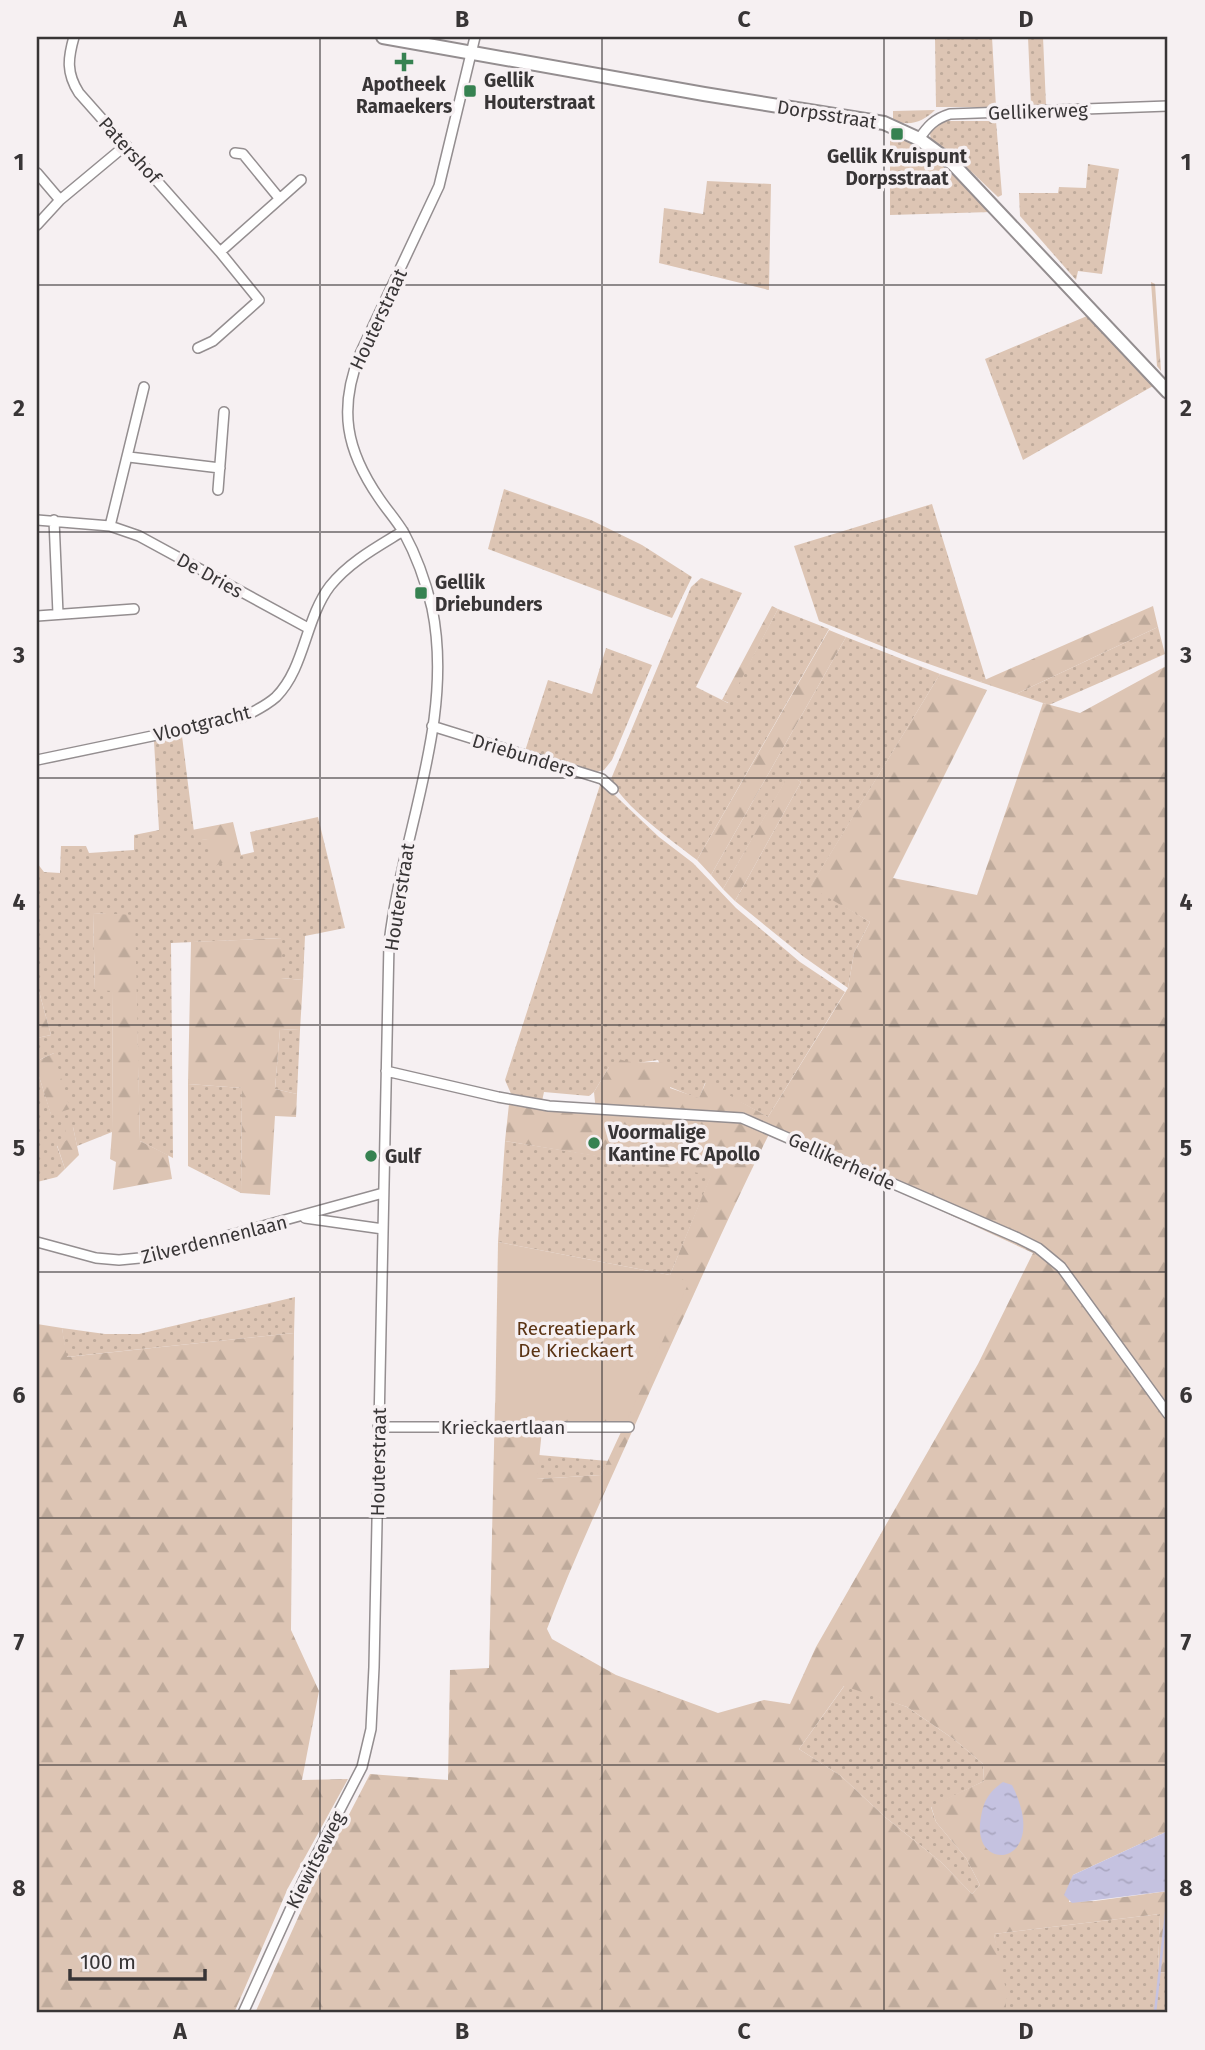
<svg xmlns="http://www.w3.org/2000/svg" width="1205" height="2050" viewBox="0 0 1205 2050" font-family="'Fira Sans',sans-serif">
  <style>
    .grass { fill: url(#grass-dots) }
    .forest { fill: url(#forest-firs); fill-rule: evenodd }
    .park { fill: #ddc5b4 }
    .water { fill: url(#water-ripples) }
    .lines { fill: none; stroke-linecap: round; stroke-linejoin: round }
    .stream { stroke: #c5c2e0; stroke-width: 2.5 }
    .street-casing { stroke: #948e90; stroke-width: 12 }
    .secondary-casing { stroke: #948e90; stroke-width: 16 }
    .street { stroke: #fff; stroke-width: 9 }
    .secondary { stroke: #fff; stroke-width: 12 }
    .grid { fill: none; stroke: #383536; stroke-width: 2; stroke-opacity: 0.55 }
    .poi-dot { fill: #368251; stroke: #f6f0f2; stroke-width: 2.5 }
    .labels { text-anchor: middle; stroke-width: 7; stroke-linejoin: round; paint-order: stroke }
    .poi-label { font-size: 19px; font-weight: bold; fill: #383536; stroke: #f6f0f2; text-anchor: start }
    .street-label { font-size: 19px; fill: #383536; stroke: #f6f0f2 }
    .park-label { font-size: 19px; fill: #5a3313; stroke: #f6f0f2 }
    .neatline { fill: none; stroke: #383536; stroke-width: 2.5 }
    .grid-label { font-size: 23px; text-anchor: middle; font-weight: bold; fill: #383536 }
  </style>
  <defs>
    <pattern id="grass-dots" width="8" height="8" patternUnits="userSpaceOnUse" patternTransform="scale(1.75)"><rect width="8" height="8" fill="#ddc5b4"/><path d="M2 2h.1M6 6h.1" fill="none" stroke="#beaa9b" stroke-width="1.8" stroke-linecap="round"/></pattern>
    <pattern id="forest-firs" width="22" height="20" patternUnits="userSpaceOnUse" patternTransform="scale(1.75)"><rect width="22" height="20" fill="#ddc5b4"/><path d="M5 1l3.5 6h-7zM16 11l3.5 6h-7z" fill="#beaa9b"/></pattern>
    <pattern id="water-ripples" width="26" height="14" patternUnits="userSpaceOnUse" patternTransform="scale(1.75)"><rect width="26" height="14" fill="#c5c2e0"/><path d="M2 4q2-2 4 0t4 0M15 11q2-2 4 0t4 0" fill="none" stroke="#aaa7c1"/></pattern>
  </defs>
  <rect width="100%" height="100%" fill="#f6f0f2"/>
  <path class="grass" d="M935,37h57l4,70h-60z
    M1028,37h15l3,68 -15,1z
    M935,110c-12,12 -26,17 -42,10v-9z
    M945,121h51l6,74 -4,2 -40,-38 -27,-17 -1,-9 7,-9z
    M890,132l28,13 26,18 47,49 -101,3z
    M1088,164l31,5 -17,105 -24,-3 -2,9 -56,-64 -1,-23h39l1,-6 27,1z
    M707,181l64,3 -2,106 -110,-27 5,-55 39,6z
    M1087,316l66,70 -130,74 -38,-101z
    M504,489l87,31 51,25 50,32 -20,41 -184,-69z
    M932,504l54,176 -6,2 -71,-25 -90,-36 -25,-75z
    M701,578l41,15 -46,94 32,16 50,-94 51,20 -132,231c-23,-18 -76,-55 -86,-81l80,-192z
    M1158,627l7,27 -116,51 -33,-11z
    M846,637l94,37 -129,212 59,36 -16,31 -6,35 -44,-31 -69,-56 66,-119 -12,-7 -66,114 -12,-14z
    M606,648l46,17 -40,95 -8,10 -8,2 -71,-21 23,-71 44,14z
    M182,736l13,104 13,-1 33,16 13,-3 -4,-20 68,-15 27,111 -40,8 -2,44 -22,-2v-40l-110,5 2,215 -33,-17 -6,-225 -41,-3 2,77h18l-1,142 -35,14 -4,-19 -5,13 -11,6 8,23 -8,8 -20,5v-112l14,44 3,-61 -17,8v-23l14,-3 -14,-51v-121l7,9 16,1 1,-27h25l3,7 45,-3v-15l25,-5 -5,-89z
    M601,782l58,55 34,26 43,45 64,54 45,30 -77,125 -63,-34 -6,16 -29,-12 -12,-27 -49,7 -15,25 -5,4 -45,-4 -2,9 -30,-5 -7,-16z
    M280,1029l20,1 -3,64 -22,-5z
    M188,1084l54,4 -1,105 -53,-27z
    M505,1141l207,33 -42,101 -172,-33z
    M295,1297l-1,36 -228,24 -4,-29 43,6h34z
    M539,1455l69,6 -7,14 -65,4z
    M845,1685l62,22 48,33 28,24 1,17 -53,26 5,15 30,36 14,27 -8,9 -31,-32 -56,-45 -44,-41 -42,-27z
    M1160,1914l-2,58 10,1v40h-162l-12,-79z"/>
  <path class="forest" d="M1151,282l4,2 6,87 -4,-5z
    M772,606l6,3 -49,94 -7,-3z
    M1153,606l5,21 -142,67 -36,-12z
    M829,630l17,7 -135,238 -14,-15z
    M1168,665v1166l-95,44 -4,27 26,-1 73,-10v82l-10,-1 2,-58 -166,20 12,56v23h-751l60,-133 55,-106 78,6 2,-110 39,-2 6,-265 169,-97 6,-31 41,-100 -206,-34 4,-37 87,8 -2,-20 15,-25 10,-8c22,8 32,-2 54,7l-3,22 29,10 7,-16 62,35 80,-129 6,-35 16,-31 -60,-35 130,-213 47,16 -94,188 84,17 66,-192 37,10zM770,1132l263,121 -55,111 -162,283 -26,57 -26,-4 -46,13 -102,-38 -64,-36 -5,-10c31,-82 69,-160 104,-240 39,-86 77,-172 119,-257zM542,1430l78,2h1l-20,43 -64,4zM844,1686l63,21 48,33 28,24 1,17 -53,25 5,16 30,36 14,27 -8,9 -31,-32 -56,-45 -44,-41 -42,-27z
    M789,774l12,8 -66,119 -12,-12z
    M233,822l8,33 -28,12 -5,-28 -13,2 -3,-11z
    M93,913l42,2 5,226 28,14 4,24 -59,11 3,-28 -6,-3 2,-27 1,-141 -18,-1z
    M282,938l-1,40 22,2 -3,50 -20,-1 -5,60 22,5 -1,23 -21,-1 -5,79 -29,-2 1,-105 -54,-4 3,-142z
    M37,984l14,51 -14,3z
    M54,1053l16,56 -19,6 -14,-45v-9z
    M73,1127l6,28 -14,14 -8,-24 10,-5 -2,-11z
    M37,1324l25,4 5,29 227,-24 -3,297 28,61 -17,89 46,-1 -60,109 -54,125h-197z"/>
  <path class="park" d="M498,1242l172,33 19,7 -61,136h-133z"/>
  <path class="water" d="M1003,1782l9,3c41,82 -43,91 -31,32 3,-17 8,-25 22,-35z
    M1168,1831v60l-96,12 -8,-8 9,-20z"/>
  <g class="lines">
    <path class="stream" d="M1155,2013l13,-118"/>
    <g class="street-casing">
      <path id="street" d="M74,37c-6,21 -8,36 5,56l141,159 39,48 -46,41 -15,7
        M919,139c9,-13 15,-20 31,-25l218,-8
        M235,153l8,1 36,44
        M37,173l23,27
        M37,225l23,-25 66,-55
        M220,252l81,-72
        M129,457l91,11
        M218,490l6,-78
        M37,520l73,6 29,10 169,92
        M54,520l4,94
        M110,526l34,-139
        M37,616l97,-7
        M432,726l170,53 11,10
        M37,760l206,-43c12,-6 23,-11 33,-20 29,-29 29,-78 54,-111 19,-24 47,-39 73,-55
        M386,1071l112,26 51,9 193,12 276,120 20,10 23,19 107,147
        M305,1218l78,11
        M37,1242l59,16 23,2 31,-3 233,-64
        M378,1427h251
        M243,2013l61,-134 58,-112 9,-38 3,-62 15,-724c13,-111 66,-223 43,-335 -6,-25 -16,-53 -28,-75 -7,-12 -17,-23 -25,-35 -33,-48 -41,-89 -19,-144l79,-168 36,-149"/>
    </g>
    <g class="secondary-casing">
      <path id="secondary" d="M383,37l321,57 180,29 35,16 34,25 215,228"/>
    </g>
    <use href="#street" class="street"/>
    <use href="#secondary" class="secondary"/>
  </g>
  <path class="grid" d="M320,37v1976M602,37v1976M884,37v1976M37,285h1131M37,532h1131M37,778h1131M37,1025h1131M37,1272h1131M37,1518h1131M37,1765h1131"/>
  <g class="poi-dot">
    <path d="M400.5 51.5h7v7h7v7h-7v7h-7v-7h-7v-7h7z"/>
    <rect x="463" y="84" width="14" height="14" rx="3.5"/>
    <rect x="890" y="127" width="14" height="14" rx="3.5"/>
    <rect x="414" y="586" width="14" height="14" rx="3.5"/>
    <circle cx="594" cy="1143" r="7"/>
    <circle cx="371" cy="1156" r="7"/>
  </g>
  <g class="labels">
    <g class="poi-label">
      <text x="484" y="87">Gellik<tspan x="484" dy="22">Houterstraat</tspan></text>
      <text x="404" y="91" text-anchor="middle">Apotheek<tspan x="404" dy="22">Ramaekers</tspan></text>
      <text x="897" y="163" text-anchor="middle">Gellik Kruispunt<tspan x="897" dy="22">Dorpsstraat</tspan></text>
      <text x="435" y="589">Gellik<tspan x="435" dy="22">Driebunders</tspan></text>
      <text x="608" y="1139">Voormalige<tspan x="608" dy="22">Kantine FC Apollo</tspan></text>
      <text x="385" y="1163">Gulf</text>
    </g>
    <g class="street-label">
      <text transform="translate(1038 111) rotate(-2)" y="7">Gellikerweg</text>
      <text transform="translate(827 114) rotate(9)" y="7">Dorpsstraat</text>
      <text transform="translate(130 150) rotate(48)" y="7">Patershof</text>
      <text transform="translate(378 319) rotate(-65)" y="7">Houterstraat</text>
      <text transform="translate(210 575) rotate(29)" y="7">De Dries</text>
      <text transform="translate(202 723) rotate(-14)" y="7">Vlootgracht</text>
      <text transform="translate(524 755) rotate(17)" y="7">Driebunders</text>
      <text transform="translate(399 897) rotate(-81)" y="7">Houterstraat</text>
      <text transform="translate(842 1161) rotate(24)" y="7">Gellikerheide</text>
      <text transform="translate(214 1239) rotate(-14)" y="7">Zilverdennenlaan</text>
      <text x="503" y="1434">Krieckaertlaan</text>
      <text transform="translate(378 1462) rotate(-89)" y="7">Houterstraat</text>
      <text transform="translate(315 1860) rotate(-63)" y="7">Kiewitseweg</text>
    </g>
    <g class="park-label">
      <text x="576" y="1335">Recreatiepark<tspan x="576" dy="22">De Krieckaert</tspan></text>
    </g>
  </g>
  <rect width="1205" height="2050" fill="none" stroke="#f6f0f2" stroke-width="77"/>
  <path d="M70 1969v10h135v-10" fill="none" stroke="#383536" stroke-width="3.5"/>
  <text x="80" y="1969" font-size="21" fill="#383536" stroke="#f6f0f2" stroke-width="5" paint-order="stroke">100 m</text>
  <rect x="38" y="38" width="1128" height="1973" class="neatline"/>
  <g class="grid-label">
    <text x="180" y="27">A</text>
    <text x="462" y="27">B</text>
    <text x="744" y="27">C</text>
    <text x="1026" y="27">D</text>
    <text x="19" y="170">1</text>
    <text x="1186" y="170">1</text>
    <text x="19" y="416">2</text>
    <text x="1186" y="416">2</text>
    <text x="19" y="663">3</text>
    <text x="1186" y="663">3</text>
    <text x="19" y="910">4</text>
    <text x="1186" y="910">4</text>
    <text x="19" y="1156">5</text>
    <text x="1186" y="1156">5</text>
    <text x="19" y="1403">6</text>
    <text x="1186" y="1403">6</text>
    <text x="19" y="1650">7</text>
    <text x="1186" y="1650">7</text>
    <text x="19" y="1896">8</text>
    <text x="1186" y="1896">8</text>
    <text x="180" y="2039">A</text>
    <text x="462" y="2039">B</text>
    <text x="744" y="2039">C</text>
    <text x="1026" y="2039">D</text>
  </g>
</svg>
